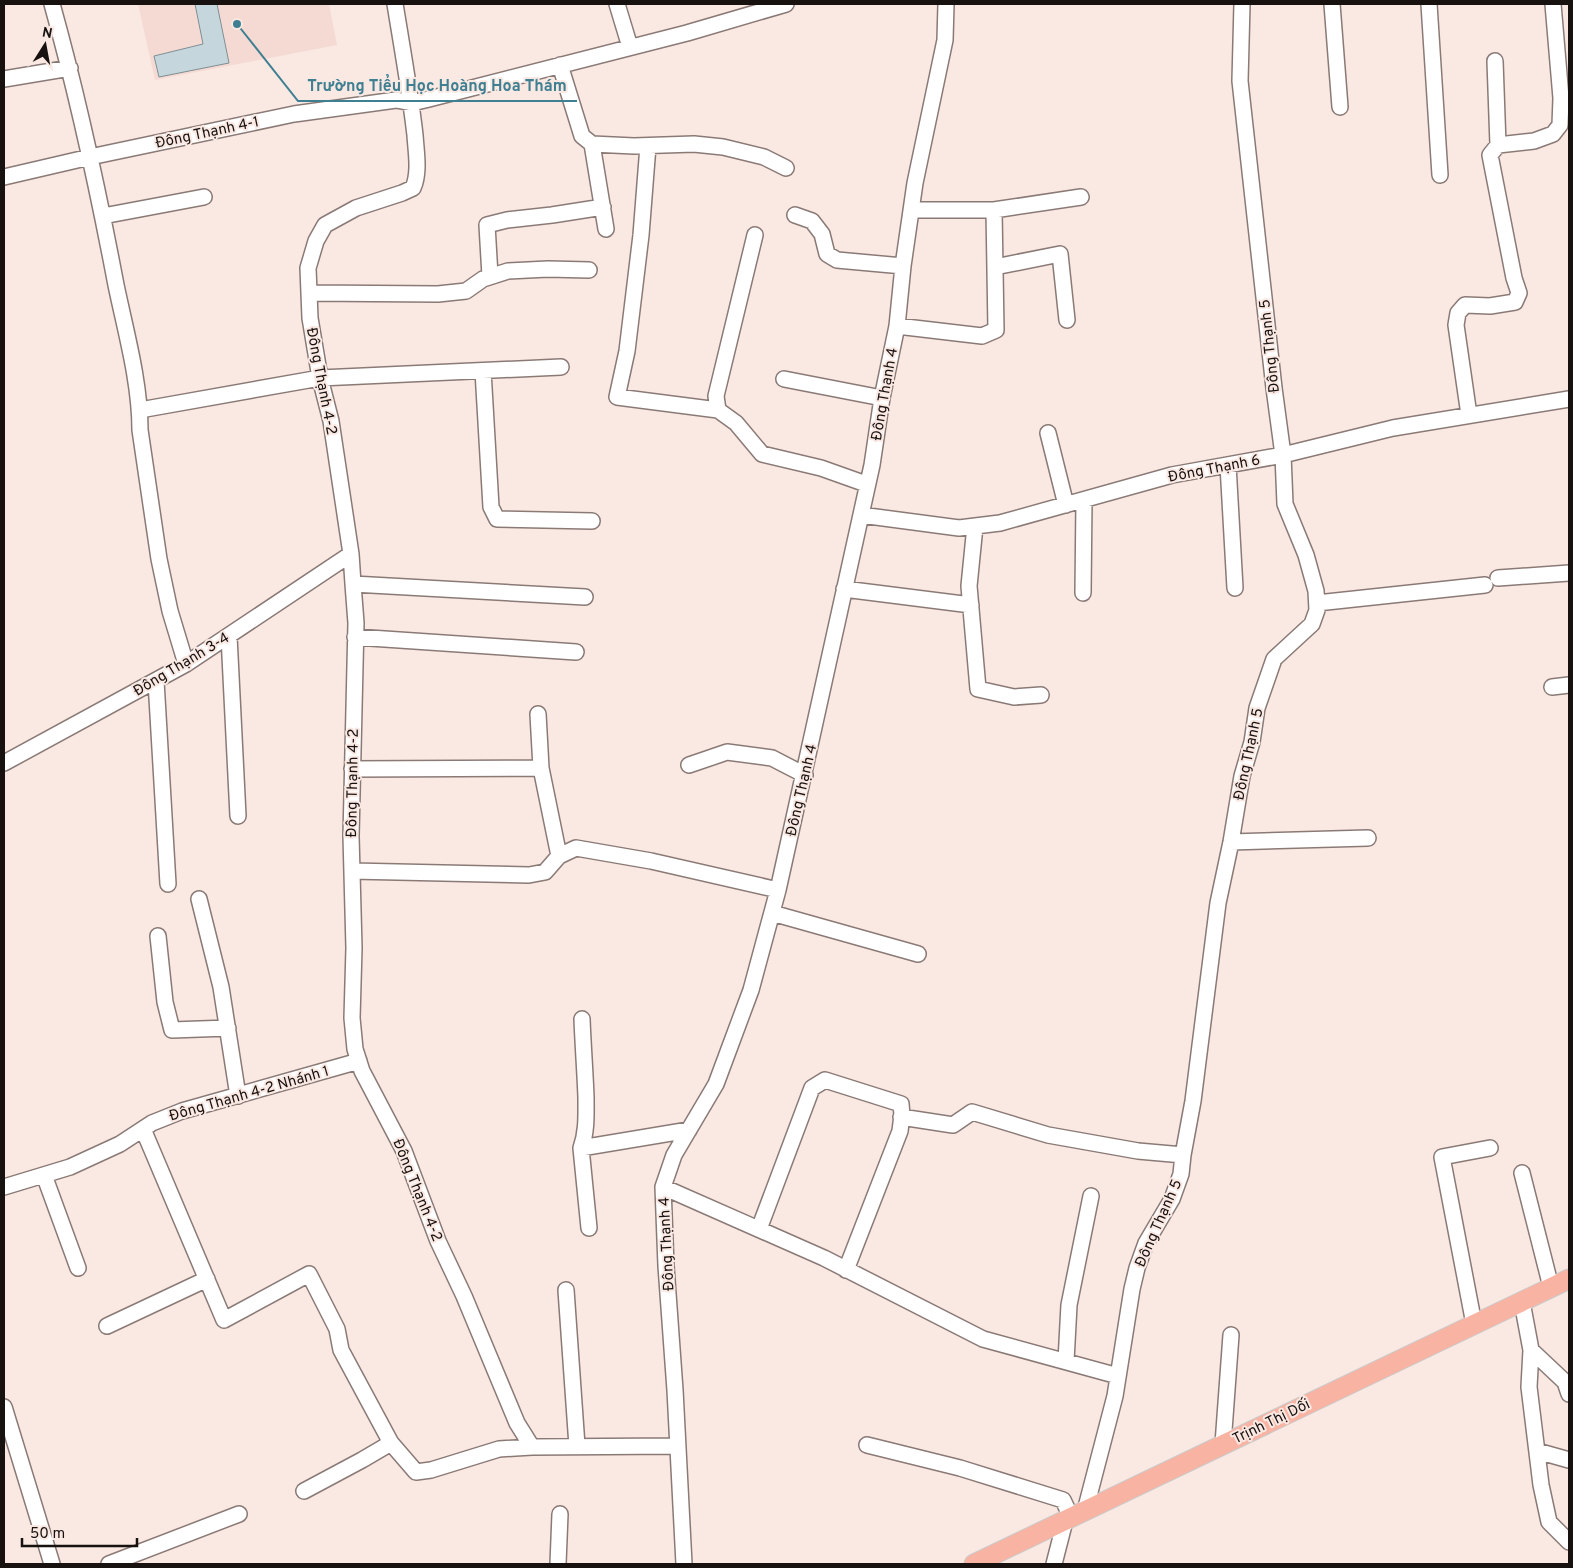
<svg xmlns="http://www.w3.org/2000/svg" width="1573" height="1568" viewBox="0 0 1573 1568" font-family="Overpass,sans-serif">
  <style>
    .built { fill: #f5dad3 }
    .building { fill: #c5d7dd; stroke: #7e8f94 }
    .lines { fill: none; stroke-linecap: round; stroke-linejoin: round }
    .minor-casing { stroke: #8a7a76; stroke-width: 18 }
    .major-casing { stroke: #cccbca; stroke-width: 21 }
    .minor { stroke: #fff; stroke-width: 15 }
    .major { stroke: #f8b3a3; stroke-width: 19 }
    .labels { text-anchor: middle; stroke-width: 4; stroke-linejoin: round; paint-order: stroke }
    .street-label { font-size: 15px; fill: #17110f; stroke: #fae8e3 }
    .leader { fill: none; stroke: #3e7f92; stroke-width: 2 }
    .callout-dot { fill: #3e7f92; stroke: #fae8e3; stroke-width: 2 }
    .callout-label { font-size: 16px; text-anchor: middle; font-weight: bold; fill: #3e7f92; stroke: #fae8e3; stroke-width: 4; stroke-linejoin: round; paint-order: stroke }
  </style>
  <rect width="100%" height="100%" fill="#fae8e3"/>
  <path class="built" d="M138,4h191l8,41 -182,35z"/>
  <path class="building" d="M195,4h22l12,59 -70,14 -5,-21 49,-12z"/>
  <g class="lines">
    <g class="minor-casing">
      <path id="minor" d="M52,4c26,93 46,186 64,281 10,48 24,97 24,145l19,129 11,52 16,53
        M395,4c7,43 15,87 20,131 1,17 5,37 -2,53l-11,5 -46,15 -31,17 -9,16 -8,27 2,50 10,60 11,43 20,133 2,30 3,39 -5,213 3,112 -2,70 3,31 7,22 42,80 34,90 26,55 53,127 15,24 146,-1
        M617,4l13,43
        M1332,4l8,103
        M1429,4l11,171
        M1495,61l3,84
        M560,65l22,71 10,8 42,2 60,-2 29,3 41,10 22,11
        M4,79l66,-11
        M592,144l14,85
        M648,146l-7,89 -14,116 -10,46 101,13
        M4,177l86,-20 204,-43 102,-14 16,3 17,-4 258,-66 99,-29
        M911,210h83l87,-13
        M795,215l17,6 10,13 5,20 10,6 66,6
        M103,216l101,-19
        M755,235l-39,161 2,14 18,13 26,31 59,14 45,16
        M995,267l65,-13 7,66
        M490,276l-3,-51 20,-5 45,-5 51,-8
        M309,293l129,1 28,-3 17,-12 25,-8 40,-2 41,1
        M897,326l85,10 14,-6 -2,-120
        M483,371l8,136 6,12 95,2
        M784,379l98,19
        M140,410l180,-32 241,-11
        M1469,415l-13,-90 2,-12 7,-8 25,1 25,-4 4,-9 -5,-15 -24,-123 8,-10 36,-4 19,-7 7,-9 1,-27 -8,-94
        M1048,433l18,72
        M1228,465l7,123
        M861,515l98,13 41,-5 172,-48 111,-20 110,-27 176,-29
        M975,526l-6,60 9,103 36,8 27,-2
        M1498,578l71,-5
        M353,584l232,13
        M844,589l127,16
        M1083,593l1,-93
        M1317,603l168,-18
        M229,636l9,180
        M355,637l221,15
        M156,681l12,203
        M1552,687l17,-2
        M538,714l3,54 18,88
        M4,763l182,-99 165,-110
        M689,765l38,-13 45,6 33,17
        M352,769l189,-1
        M1231,842l137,-4
        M352,871l177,4 16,-3 14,-16 17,-8 75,13 127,29
        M199,899l22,88 17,109
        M772,913l146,41
        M158,936l7,66 7,28 56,-2
        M582,1019c1,26 3,52 4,78 0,18 1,34 -5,51l8,80
        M901,1117l52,8 19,-13 76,23 90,16 45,4
        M143,1129l81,191 85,-46 28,55 4,21 50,93 25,29 15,-2 68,-21 33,-2
        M581,1148l108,-18
        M1522,1173l29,114
        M44,1175l34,93
        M4,1187l66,-20 50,-23 32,-21 30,-12 177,-50
        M663,1187l161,71 159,81 135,37
        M759,1229l53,-141 13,-8 76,24 1,11 -2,16 -54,139
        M566,1290l11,156
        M1522,1302l9,48 -2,37 12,98 8,37 20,20
        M1474,1324l-32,-167 48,-9
        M107,1326l100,-47
        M1531,1350l34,32 4,12
        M1066,1361l3,-56 22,-109
        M4,1407l48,157
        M1223,1444l8,-109
        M867,1445l93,23 103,32 8,17
        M1537,1451l32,9
        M304,1491l58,-31 29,-17
        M1085,1511l30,-115 17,-107 5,-21 9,-25 26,-44 9,-25 2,-19 10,-54 25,-198 13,-61 11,-66 10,-34 5,-34 17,-49 38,-35 5,-14 -1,-19 -10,-36 -21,-51 -2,-49 -9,-67 -34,-307 2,-77
        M109,1564l130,-50
        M558,1564l2,-50
        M684,1564l-9,-174 -9,-124 -3,-79 11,-32 42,-71 35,-94 27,-100 94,-425 10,-67 15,-72 6,-60 12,-83 30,-143 1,-36
        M1054,1564l11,-43"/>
    </g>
    <g class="major-casing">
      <path id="major" d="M974,1564l595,-285"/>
    </g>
    <use href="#minor" class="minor"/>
    <use href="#major" class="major"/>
  </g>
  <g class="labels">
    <g class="street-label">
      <text transform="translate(207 132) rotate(-12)" y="5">Đông Thạnh 4-1</text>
      <text transform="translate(1269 346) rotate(-96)" y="5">Đông Thạnh 5</text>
      <text transform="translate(322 381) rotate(79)" y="5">Đông Thạnh 4-2</text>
      <text transform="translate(884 394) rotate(-80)" y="5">Đông Thạnh 4</text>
      <text transform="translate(1214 468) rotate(-11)" y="5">Đông Thạnh 6</text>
      <text transform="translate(181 664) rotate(-31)" y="5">Đông Thạnh 3-4</text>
      <text transform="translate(1248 754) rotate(-78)" y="5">Đông Thạnh 5</text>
      <text transform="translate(352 783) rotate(-89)" y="5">Đông Thạnh 4-2</text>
      <text transform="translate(801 790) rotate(-77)" y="5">Đông Thạnh 4</text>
      <text transform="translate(249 1093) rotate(-16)" y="5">Đông Thạnh 4-2 Nhánh 1</text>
      <text transform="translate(418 1190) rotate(68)" y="5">Đông Thạnh 4-2</text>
      <text transform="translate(1158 1223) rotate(-66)" y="5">Đông Thạnh 5</text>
      <text transform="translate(666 1244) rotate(-93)" y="5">Đông Thạnh 4</text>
      <text transform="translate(1271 1421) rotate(-26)" y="5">Trịnh Thị Dối</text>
    </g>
  </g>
  <path class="leader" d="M237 24L298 101H577"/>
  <circle class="callout-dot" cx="237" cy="24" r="5"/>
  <g class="callout-label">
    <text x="437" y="91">Trường Tiểu Học Hoàng Hoa Thám</text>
  </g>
  <rect width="1573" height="1568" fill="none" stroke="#17110f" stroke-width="10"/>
  <g transform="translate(45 45) rotate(11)" stroke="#fae8e3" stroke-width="4" paint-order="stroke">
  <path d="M0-4L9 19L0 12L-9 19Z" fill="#17110f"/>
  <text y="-8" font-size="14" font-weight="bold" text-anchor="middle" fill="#17110f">N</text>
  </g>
  <path d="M22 1538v8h115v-8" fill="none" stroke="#17110f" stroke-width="2.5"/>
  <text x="30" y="1538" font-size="15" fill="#17110f" stroke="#fae8e3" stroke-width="4" paint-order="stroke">50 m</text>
</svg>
